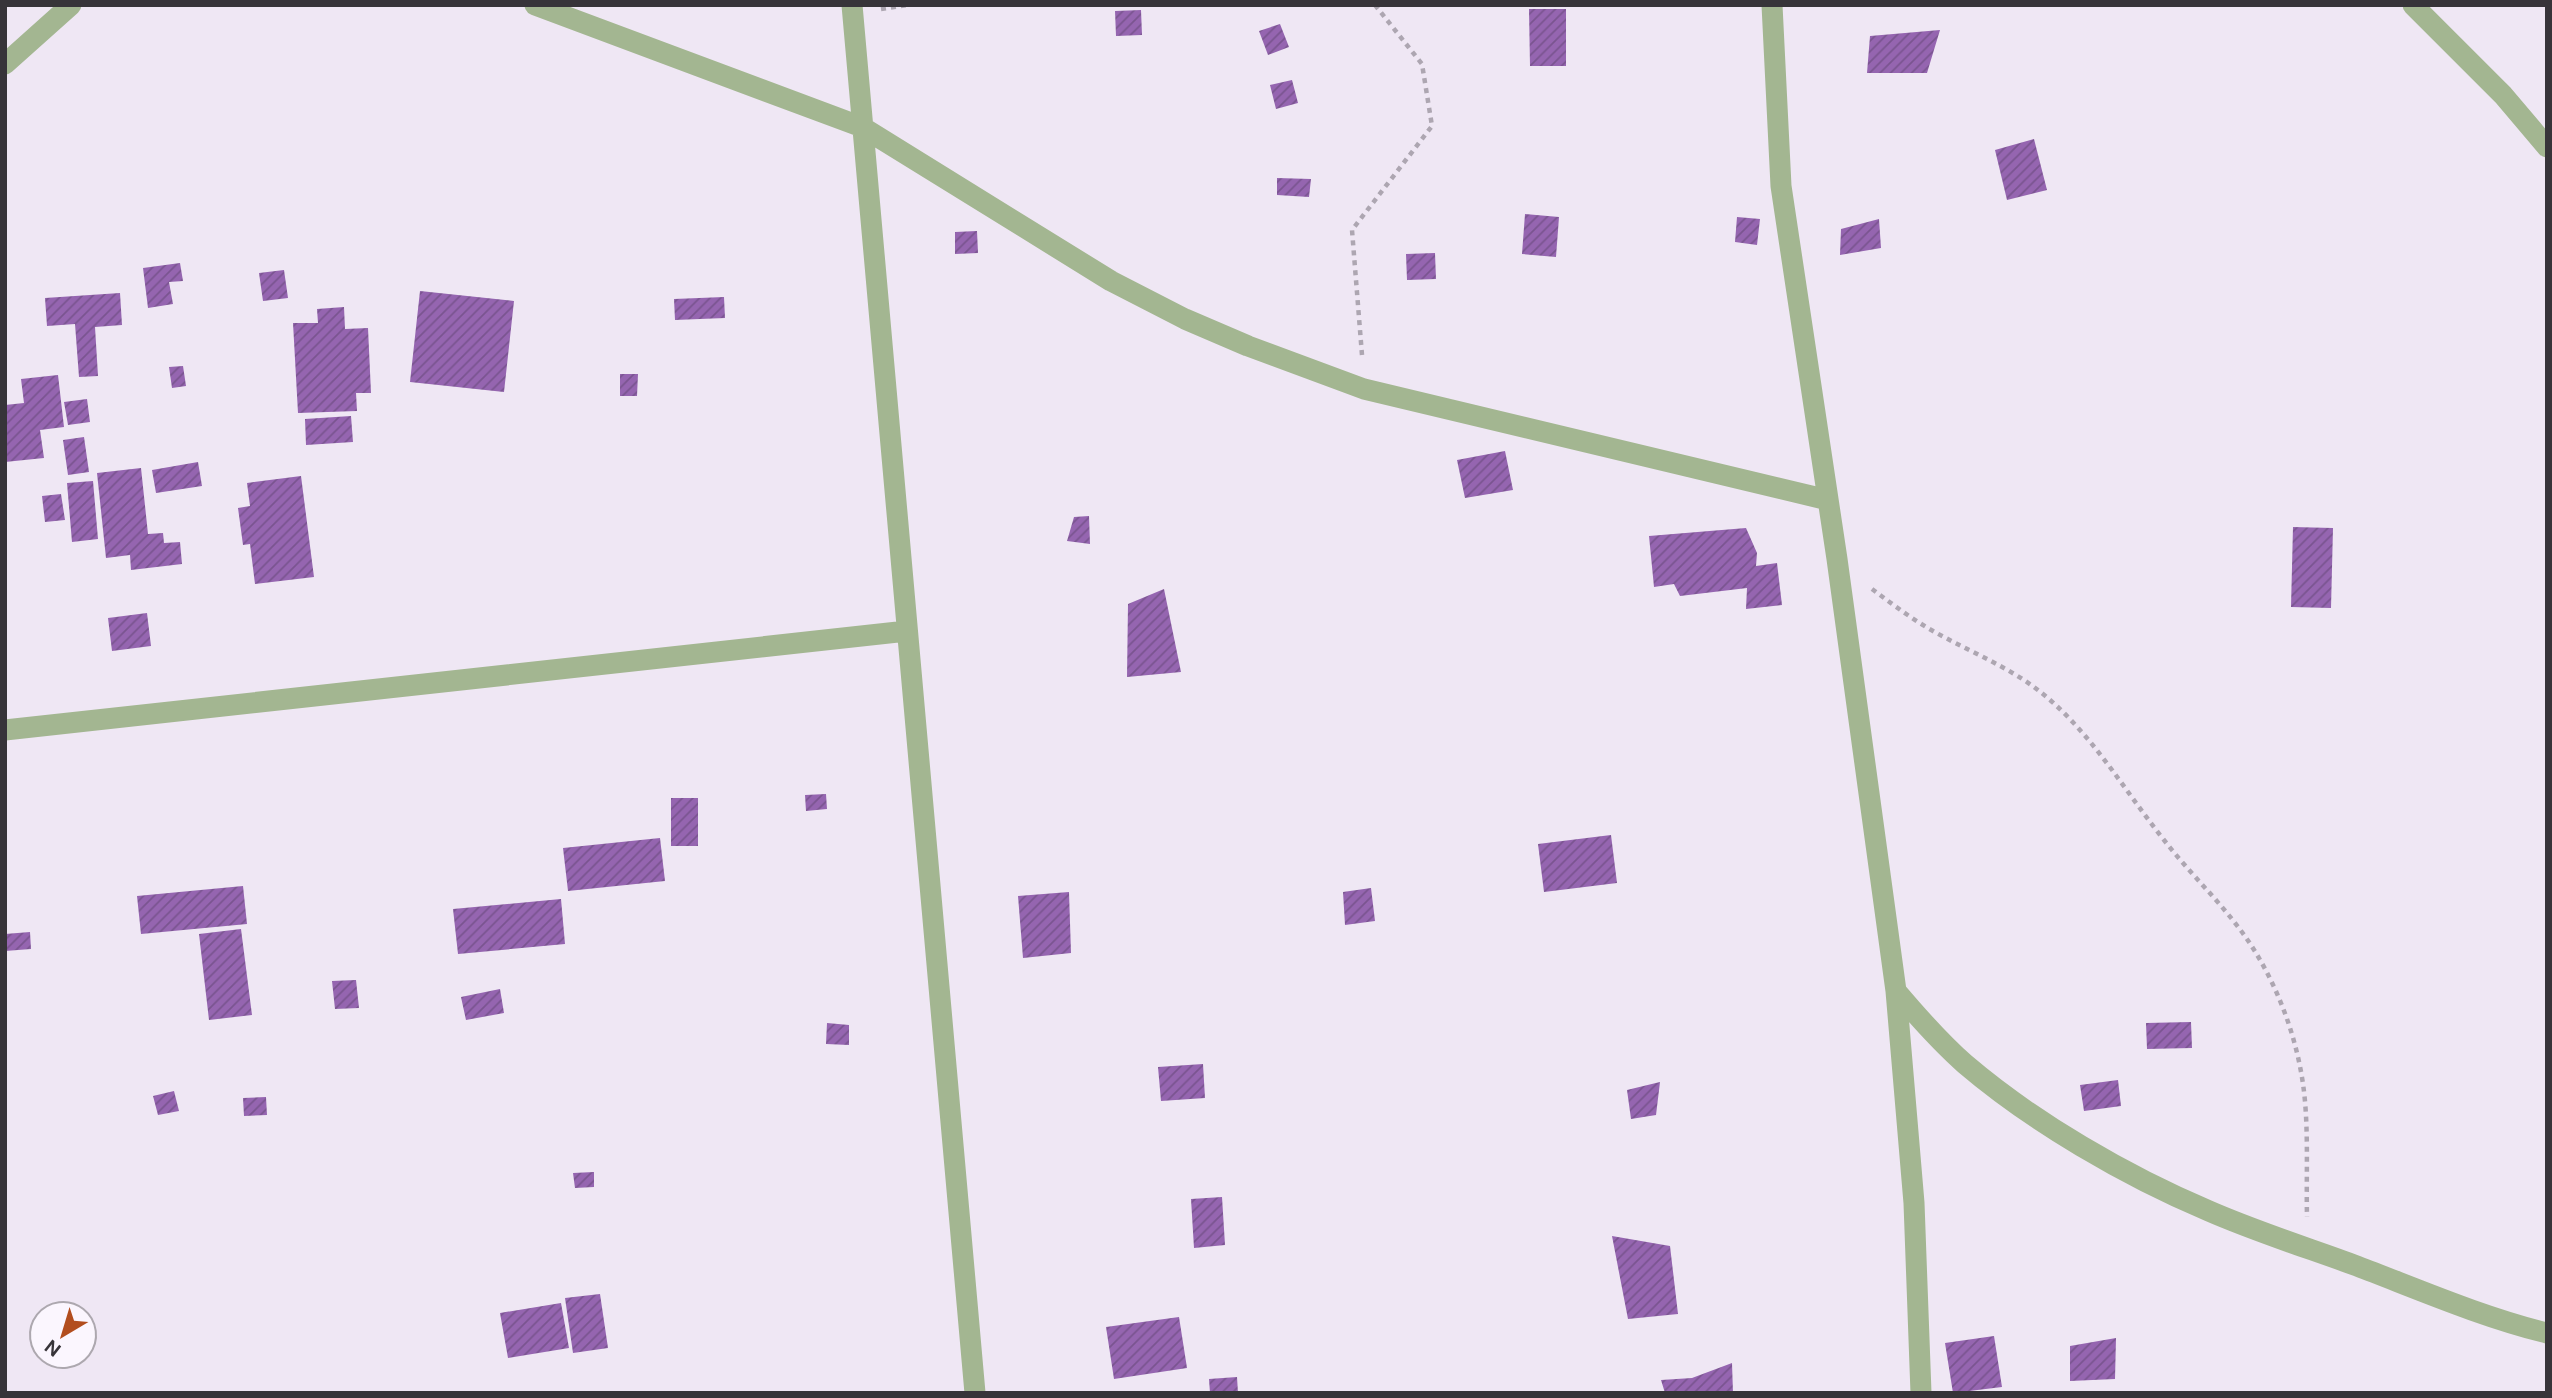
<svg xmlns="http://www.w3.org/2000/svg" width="2552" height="1398" viewBox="0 0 2552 1398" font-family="'DM Sans',sans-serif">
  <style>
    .building { fill: url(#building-hatch) }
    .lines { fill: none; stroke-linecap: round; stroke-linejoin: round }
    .path { stroke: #ada6b1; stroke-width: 4.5; stroke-dasharray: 5 5; stroke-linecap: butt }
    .minor { stroke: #a3b691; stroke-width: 21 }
  </style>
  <defs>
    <pattern id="building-hatch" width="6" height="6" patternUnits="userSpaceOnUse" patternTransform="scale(1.75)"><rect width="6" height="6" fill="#9565b0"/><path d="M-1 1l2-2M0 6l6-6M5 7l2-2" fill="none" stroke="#7a5490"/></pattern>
  </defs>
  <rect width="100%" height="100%" fill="#efe7f4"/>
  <path class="building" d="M1529,9h37v57h-36z
    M1141,10l1,25 -26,1 -1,-25z
    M1280,24l9,23 -21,8 -9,-24z
    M1940,30l-13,43h-60l3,-37z
    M1292,80l6,23 -22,6 -6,-24z
    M2034,139l13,51 -40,10 -12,-50z
    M1277,178l34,1 -2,18 -32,-2z
    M1525,214l34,3 -3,40 -34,-3z
    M1737,217l23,2 -3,26 -22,-3z
    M1879,219l2,29 -41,7 1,-26z
    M977,231l1,22 -23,1v-22z
    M1435,253l1,26 -29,1 -1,-26z
    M180,263l3,18 -14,1 4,22 -25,4 -5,-40z
    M284,270l4,28 -25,3 -4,-28z
    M420,291l94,10 -10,91 -94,-10z
    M120,293l2,32 -27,2 3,49 -19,1 -4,-53 -28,2 -2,-28z
    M724,297l1,21 -50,2 -1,-21z
    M344,307l1,22 23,-1 3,65h-15l1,18 -59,2 -5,-90h25l-1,-14z
    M183,366l3,20 -14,2 -3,-21z
    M620,374h18l-1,22h-17z
    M58,375l6,52 -24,3 4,28 -39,4v-57l19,-2 -3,-24z
    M87,399l3,23 -22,3 -4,-23z
    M351,416l2,26 -47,3 -1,-26z
    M84,437l5,35 -21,3 -5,-35z
    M1505,451l8,39 -48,8 -8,-38z
    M198,462l4,24 -46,7 -4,-23z
    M141,468l7,66 15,-1 1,10 16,-1 2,22 -51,6 -1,-15 -24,3 -9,-85z
    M301,476l13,101 -59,7 -5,-40 -7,1 -5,-37 12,-2 -3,-23z
    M93,481l5,58 -26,3 -5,-59z
    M61,494l4,26 -20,2 -3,-26z
    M1089,516l1,28 -23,-3 7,-24z
    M2293,527l40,1 -2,80 -40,-1z
    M1746,528l11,25 -1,13 21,-3 5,42 -36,4 1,-21 -67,8 -6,-12 -20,3 -5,-51z
    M1164,589l17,83 -54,5 1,-73z
    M147,613l4,33 -39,5 -4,-33z
    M826,794l1,15 -21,2 -1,-16z
    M671,798h27v48h-27z
    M1611,835l6,48 -73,9 -6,-48z
    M660,838l5,43 -97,10 -5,-43z
    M243,886l4,38 -106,10 -4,-38z
    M1371,888l4,33 -30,4 -2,-33z
    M1069,892l2,61 -48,5 -5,-62z
    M561,899l4,45 -107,10 -5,-45z
    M241,929l11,86 -43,5 -10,-86z
    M30,932l1,17 -26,2v-17z
    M356,980l3,28 -24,1 -3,-28z
    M500,989l4,24 -38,7 -5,-23z
    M2191,1022l1,26 -45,1 -1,-26z
    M827,1023l22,2v20l-23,-1z
    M1203,1064l2,34 -44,3 -3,-34z
    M2118,1080l3,26 -37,5 -4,-26z
    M1660,1082l-4,33 -25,4 -4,-29z
    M174,1091l5,20 -21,4 -5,-19z
    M266,1097l1,18 -23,1 -1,-18z
    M594,1172v15l-19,1 -2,-15z
    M1222,1197l3,48 -31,3 -3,-49z
    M1612,1236l58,10 8,68 -50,5z
    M600,1294l8,54 -35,5 -8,-55z
    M561,1303l8,45 -61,10 -8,-45z
    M1179,1317l8,51 -73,11 -8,-52z
    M1994,1336l8,51 -49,6 -8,-50z
    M2116,1338l-1,41 -45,2v-35z
    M1732,1363l1,30h-68l-4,-13 31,-2z
    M1237,1377l1,16h-28l-1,-14z"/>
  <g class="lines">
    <path class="path" d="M881,9l27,-4
      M1362,355l-10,-125 80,-104 -10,-62 -47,-59
      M1872,589c20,15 40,30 61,42 37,21 77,36 110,63 50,41 81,96 121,146 27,35 60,65 85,102 28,42 47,93 54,142 6,41 3,91 4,133"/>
    <path class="minor" d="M535,5l327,122 249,154 74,38 63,27 116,43 464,111
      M852,5l123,1388
      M1772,5l9,181 56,373 59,432 18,212 7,190
      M2413,5l90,90 44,52
      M5,64l66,-59
      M5,730l902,-99
      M1896,991c22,26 44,51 69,73 68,58 161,112 244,147 48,21 99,37 148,55 63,24 125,51 190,67"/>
  </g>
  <rect width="2552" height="1398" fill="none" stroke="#373439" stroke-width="14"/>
  <g transform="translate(63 1335) rotate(218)"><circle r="33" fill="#fbf6fe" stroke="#ada8af" stroke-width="2"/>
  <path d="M0-5L12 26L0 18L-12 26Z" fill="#b24d1e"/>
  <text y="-10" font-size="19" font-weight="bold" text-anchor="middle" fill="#373439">N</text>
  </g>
</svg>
